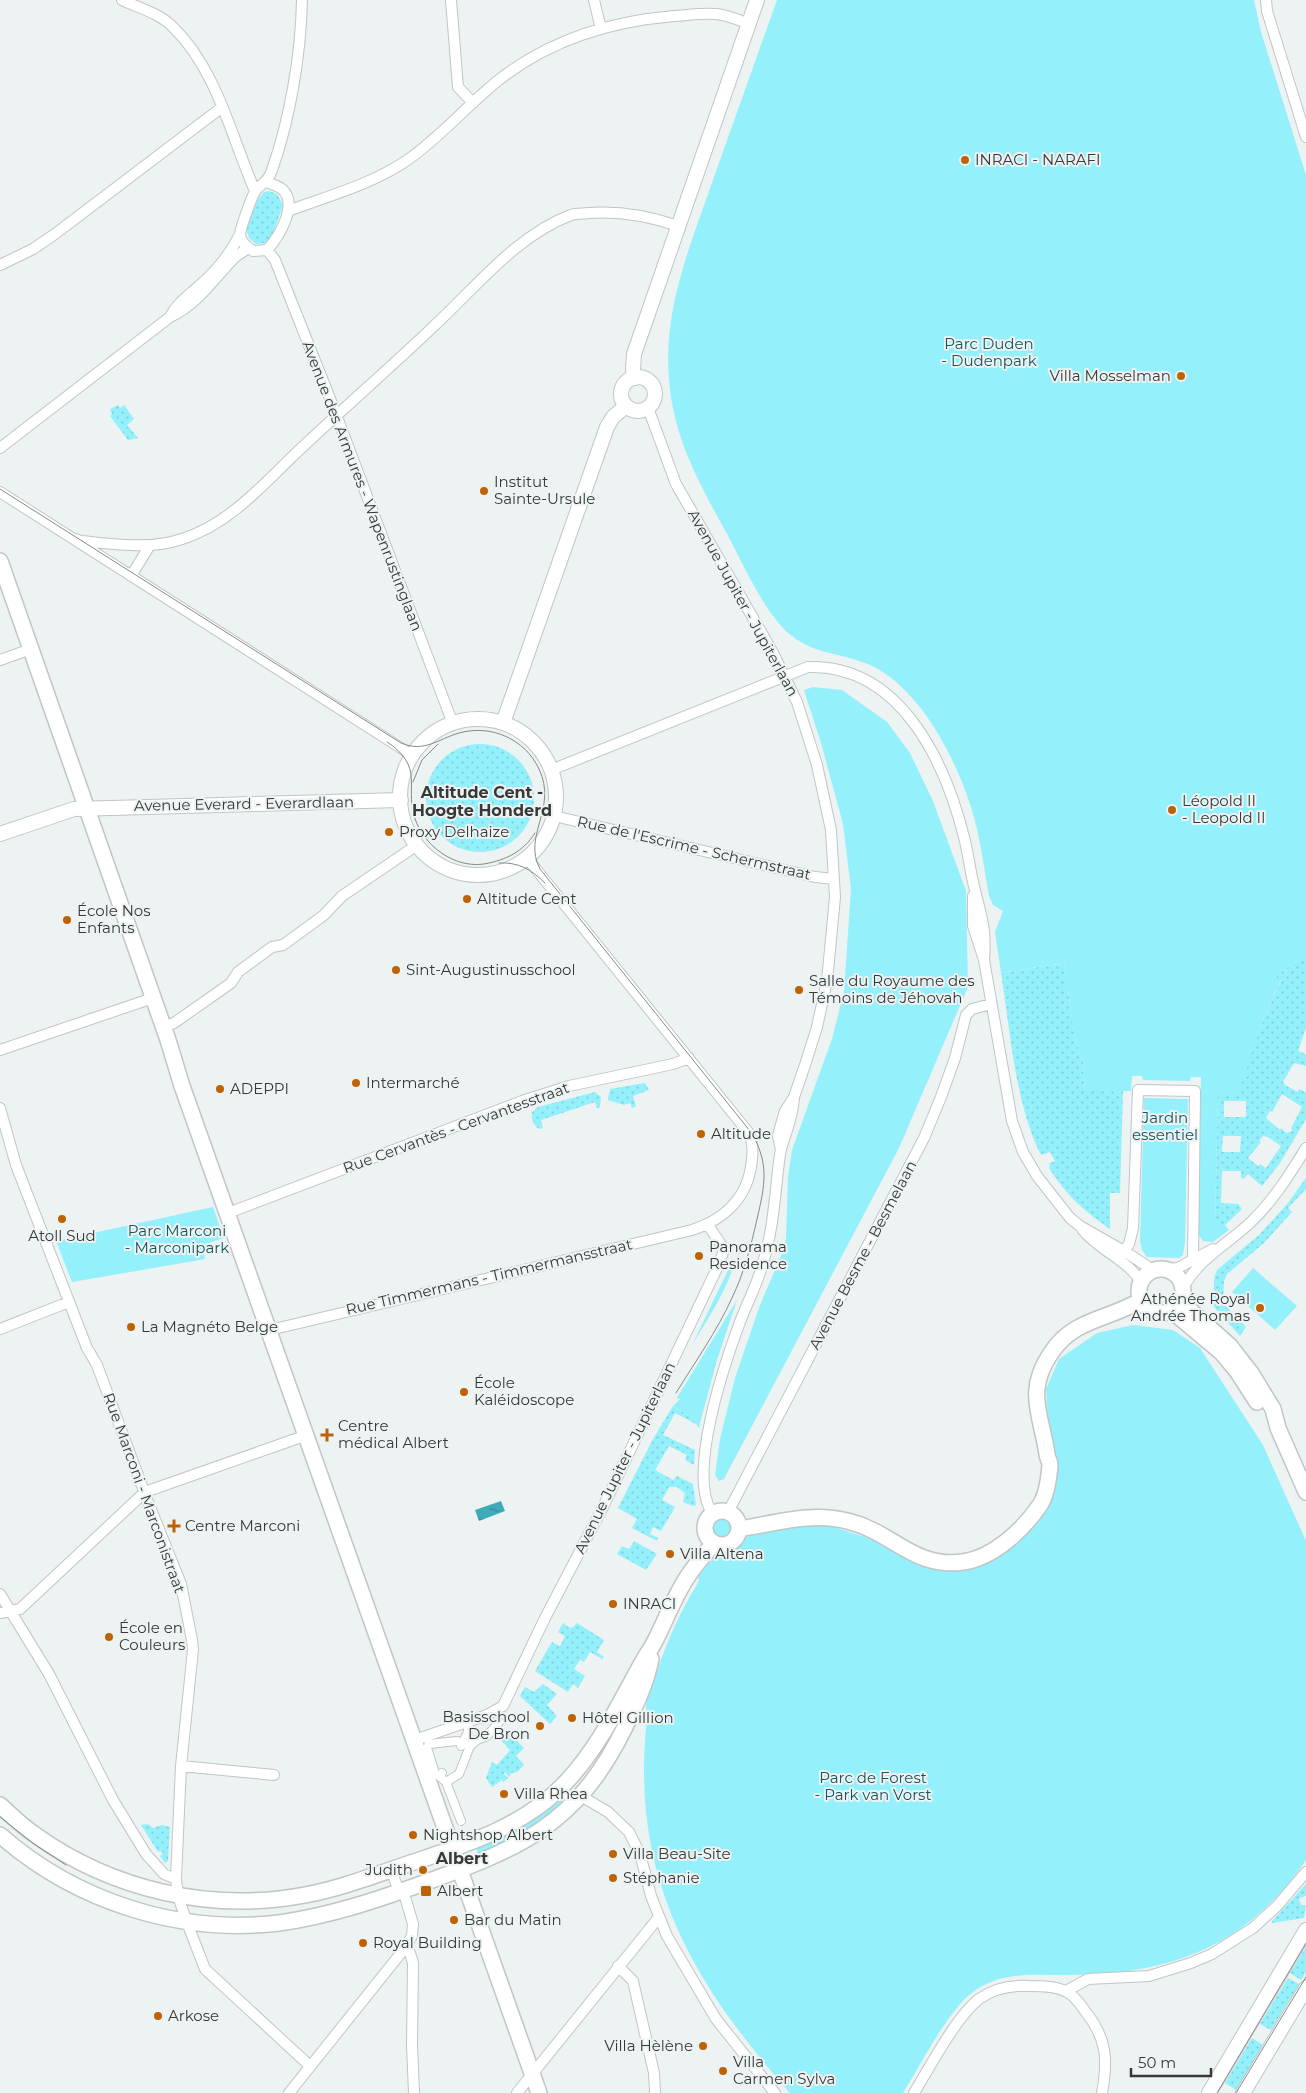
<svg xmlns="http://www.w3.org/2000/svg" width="1306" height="2093" viewBox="0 0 1306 2093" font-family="Montserrat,sans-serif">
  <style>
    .grass { fill: url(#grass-dots); fill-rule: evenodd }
    .park { fill: #94f0fb }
    .water { fill: url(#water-ripples) }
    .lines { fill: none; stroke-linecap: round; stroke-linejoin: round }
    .pedestrian-casing { stroke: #c0c5c5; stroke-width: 10 }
    .minor-casing { stroke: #c0c5c5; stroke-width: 12 }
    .tertiary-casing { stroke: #c0c5c5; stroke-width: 16 }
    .secondary-casing { stroke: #c0c5c5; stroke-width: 18 }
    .pedestrian { stroke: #fff; stroke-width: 8 }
    .minor { stroke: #fff; stroke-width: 10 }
    .tertiary { stroke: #fff; stroke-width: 14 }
    .secondary { stroke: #fff; stroke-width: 15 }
    .tram { stroke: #878a8a; stroke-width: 1 }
    .poi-dot { fill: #bd6306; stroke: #edf2f2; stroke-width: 2 }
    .labels { text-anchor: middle; stroke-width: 4; stroke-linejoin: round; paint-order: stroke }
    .poi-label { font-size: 15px; fill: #373939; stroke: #edf2f2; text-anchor: start }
    .park-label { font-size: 15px; fill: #17545b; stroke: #edf2f2 }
    .street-label { font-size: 15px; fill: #373939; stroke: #edf2f2 }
    .neighbourhood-label { font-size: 16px; font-weight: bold; fill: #373939; stroke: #edf2f2 }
  </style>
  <defs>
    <pattern id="grass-dots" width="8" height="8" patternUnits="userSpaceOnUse" patternTransform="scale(1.25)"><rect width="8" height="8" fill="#94f0fb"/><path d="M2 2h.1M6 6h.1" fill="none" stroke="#80cfd8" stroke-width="1.8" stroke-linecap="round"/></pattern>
    <pattern id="water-ripples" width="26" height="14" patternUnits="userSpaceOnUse" patternTransform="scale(1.25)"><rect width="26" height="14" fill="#3fabb8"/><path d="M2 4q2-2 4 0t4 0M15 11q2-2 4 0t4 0" fill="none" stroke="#368c97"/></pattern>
  </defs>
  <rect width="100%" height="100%" fill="#edf2f2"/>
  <path class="grass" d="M269,191l8,3 6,11 -12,35 -4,3 -11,1 -7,-6 -3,-9 12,-30 6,-7z
    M118,405l2,3 4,-3 10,14 -7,6 11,13 -10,2 -18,-24 2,-2 -2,-5z
    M426 798a54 54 0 1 1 108 0a54 54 0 1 1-108 0Z
    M1306,956v72l-8,23 8,3v12l-12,-3 -11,19 2,3 13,7 1,-3 7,3v27l-26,44 -18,23 -14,-12 -4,5 -3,-1v-7h-19l-1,32 17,1 4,5 -17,16 -6,3 -4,-5 3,-129 21,-4 23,-68 19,-42 -6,-3 18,-14zM1282,1094l20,13 -11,21 1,3 -6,2 -5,-5 -1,2 -14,-12 4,-7 2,1zM1224,1101h22v16h-22zM1223,1136h18l-1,16h-18zM1263,1136l5,1 13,9 -15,22 -6,-4 -2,2 -10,-8 13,-16 -2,-1z
    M1064,963l11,77 8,21 2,29 38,1 -3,102h-10v36c-27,-19 -43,-33 -61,-61l1,-5 5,-2 -5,-9 -9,3c-26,-51 -31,-126 -40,-182z
    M645,1083l4,7 -16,6 3,10 -4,2 -2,-5 -6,2 -16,-5 2,-11z
    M595,1092l6,5 -1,10 -3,1 -2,-6 -54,18 2,8 -4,1c-6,-4 -8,-10 -7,-17l6,-5z
    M1306,1178v11l-18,19 4,4 -28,31 -37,31 -3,7 -1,22 23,24 -6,9 -26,-29v-29l3,-8 43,-36 28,-31z
    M673,1406l27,17 -1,5 -3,-4 -21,-11 -12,22 32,15 -1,15 -9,-5 2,-5 -18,-9 -14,24 18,10 4,-4 16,8 3,21 -3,1 -10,-4 2,-9 -8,-6h-8l-7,13 13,7 -14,24 -8,-4 -3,7 8,4 -1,3 -25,-13 5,-9 -19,-11 35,-69z
    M634,1541l23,13 -11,16 -29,-16 5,-8 7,3z
    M563,1623l7,5 3,-1 4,-4 27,17 -7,12 7,5 -2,2 -12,-7 -6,10 -4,-2 -6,9 11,7 -7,12 -5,-4 -5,8 -33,-21 17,-29 8,4 5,-10 -7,-4z
    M543,1684l14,10 -10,11 10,11 -7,8 -30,-28 5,-9 9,5z
    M506,1730l18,18 -8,8 8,9 -7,7 -6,1 -2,4 -4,-5 -1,2 4,4 -5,4 -1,-2 -10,7 -6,-9 6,-16 5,3 13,-15 -9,-10z
    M148,1824l5,4 9,-3 8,2 -2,34 -3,2 -5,-7 3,-2 -2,-3 -3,1 -17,-27z
    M1306,1884v12l-7,2 2,7h5l-2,13 -32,5v-2z
    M1306,1947v25l-5,8 -11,-7z
    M1288,1978l11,6 -28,46 -11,-6z
    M1252,2038l11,7 -27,45 -11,-7z"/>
  <path class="park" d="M777,0h477l7,32 45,143v781l-13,7 -18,14 6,2 -19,43 -24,73h-20l-3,128 4,5 6,-3 4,5 -16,12 -10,-1 -6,-9 4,-155h-10l-1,4 -47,-1 -1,-4h-10l-1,15h-46l-2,-30 -8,-21 -11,-77 -63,10 -6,-41 8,-21 -10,-6 -4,-9c-4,-22 -7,-45 -12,-67 -13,-55 -49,-131 -99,-160 -28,-16 -63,-13 -87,-34 -26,-20 -48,-72 -64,-101 -27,-49 -54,-97 -58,-155 -6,-72 22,-135 45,-202 21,-59 42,-118 63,-177z
    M813,687l29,3 45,32 23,31 23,48 33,90 2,96 -69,161 -173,327 -2,4 -5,2 -4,-6 5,-36 15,-61 25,-73 21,-49 5,-17 2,-62 4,-27 40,-111 12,-47 7,-103 -8,-65 -22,-81 -17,-53z
    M1144,1098l44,1 -3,143 -2,13 -4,3 -32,-1 -5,-7 -2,-9z
    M213,1207l11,31 -22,7 3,14 -5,1 -128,22 -16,-41z
    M733,1260l2,1c-9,31 -26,56 -43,84z
    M1253,1268l44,38 -22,24 -43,-38z
    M737,1300l-20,60 -17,63 -27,-17 7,-7 -3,-1 1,-2z
    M1133,1325l40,5 27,18 63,97 43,96v319c-58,85 -133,114 -233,115 -33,1 -67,-5 -96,14 -28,18 -55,74 -74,104h-113c-97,-110 -158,-213 -144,-364 1,-10 -1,-21 1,-30 1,-8 6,-17 9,-25 11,-33 25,-64 43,-93l-1,-4 17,-21 19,-8 13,-11 41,-10 18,-3 31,1 3,4 31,10 45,24 22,5 41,-4 25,-10 34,-31 13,-25 7,-30 -10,-44 -2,-35 13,-30 38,-26z
    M711 1528a10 10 0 1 1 20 0a10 10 0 1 1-20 0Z
    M560,1798l6,3 -8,13 -79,43 -3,-9 45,-22z"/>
  <path class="water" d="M501,1501l4,10 -26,10 -4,-11z"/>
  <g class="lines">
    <g class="pedestrian-casing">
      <path id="pedestrian" d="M428,1741l1,3 28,-3 13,5
        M429,1744l-2,4 8,25 5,4
        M461,1746l7,-14v-5
        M442,1773l-2,4 6,5 15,39
        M446,1782l13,-8 11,-28 7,-6 10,-4 12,-14"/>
    </g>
    <g class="minor-casing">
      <path id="minor" d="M122,0c17,8 37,13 51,27 44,43 58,109 82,164
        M451,0l7,87 15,16
        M594,0l7,29
        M1266,0l1,11 39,126
        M267,182c4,2 11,4 15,7 17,15 -3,48 -15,61l-14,1c-6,-4 -13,-9 -13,-17 1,-7 12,-39 16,-44 7,-8 12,-8 16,-20 18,-51 29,-116 30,-170
        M288,211c40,-15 82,-26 118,-50 35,-24 61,-56 94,-82 50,-39 112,-58 175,-63 13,-1 28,-3 41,-2 12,1 22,6 33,10
        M267,250l8,10 56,141 122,323
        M0,265l33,-16 22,-15 166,-126
        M170,317c7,-14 18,-21 29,-31 16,-14 32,-33 41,-52
        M648,408l28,76 96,167 25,51 20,63 14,65 4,67 -8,84 -10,46 -12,38 -11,32 -9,14 -5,17 -2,8 3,14
        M0,448l170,-131c27,-12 43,-37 63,-58 4,-4 10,-7 15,-11
        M0,492l412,263
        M72,538l9,3c33,3 69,9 101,-2 45,-14 78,-51 111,-83 46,-44 95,-86 141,-130 41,-38 83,-91 137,-111 5,-2 12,-1 18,-2 31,-2 60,3 89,13
        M131,576l19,-31
        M0,660l31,-11
        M551,770l257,-103c93,-3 138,96 157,174 3,13 5,27 8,41 7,31 14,45 11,78
        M554,816l261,61 19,2
        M973,896v30l11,34 28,161 11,31 14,24 33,42 10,8 44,25 29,19
        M163,1027l11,-4 57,-40 7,-11 34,-25 11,-2 41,-30 18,-19 75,-51
        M0,1050l153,-52
        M0,1108l16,57 71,183 10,17 51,137 33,82 11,56 1,10 -12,116 -5,113 2,17 8,24 19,49 105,97
        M228,1213l294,-112 47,-15 104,-22 16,-6
        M1082,1229c16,21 45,30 59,53
        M1118,1259l11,-15 4,-16 5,-138 57,1 -2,169
        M1169,1269l9,-1 35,-19
        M1184,1286c15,-27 45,-43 67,-64 22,-21 39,-48 55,-74
        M0,1329l69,-27
        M270,1330l422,-100c34,-11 57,-34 60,-71 1,-9 1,-19 -4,-27l-221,-274
        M728,1512l196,-374 17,-41 14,-39 11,-43 6,-6 19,-5
        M712,1513c-25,-39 12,-148 28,-191 7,-19 17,-37 22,-56 9,-27 12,-58 15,-86 1,-10 2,-21 4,-31 5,-17 12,-32 13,-51
        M0,1594l49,80 64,126 33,54 18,20 12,5
        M0,1613l20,-4 125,-117 162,-57
        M415,1740l72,-25 16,-9 41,-86 60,-115 116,-243 4,-13 -16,-24
        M181,1766l93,9
        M563,1786l2,7 6,5 10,-2 27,16 21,20 11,22 11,42 16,40 49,83 59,74
        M405,1948l5,5 3,10 -1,82 2,48
        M618,1966l15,15 21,92 1,20
        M1066,1991l22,-12 61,-3 42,-13 21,-9 41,-26 24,-22 29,-34
        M289,2093l116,-145 7,-12 1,-12 -10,-34 -6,-4 -6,-16
        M517,2093l142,-176
        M914,2093c16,-26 42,-76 65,-94 15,-11 32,-14 50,-13 12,0 28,0 38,6 8,4 13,12 18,19 22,27 23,49 17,82"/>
    </g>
    <g class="tertiary-casing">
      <path id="tertiary" d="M621 394a17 17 0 1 1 34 0a17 17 0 1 1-34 0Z
        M635,378l-2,-8 1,-16 123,-354
        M400 797a78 78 0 1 1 156 0a78 78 0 1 1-156 0Z
        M503,723l104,-296 6,-10 13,-11
        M0,834l74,-25 327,-9
        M1209,2093l97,-163
        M1243,2093l63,-105"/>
    </g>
    <g class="secondary-casing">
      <path id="secondary" d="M0,561l168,479 14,46 357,1007
        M1139 1291a22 22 0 1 1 44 0a22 22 0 1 1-44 0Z
        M1181,1302l49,44 21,27 22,36 5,19 28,64
        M1172,1311l49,41 16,19 20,31
        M705 1528a17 17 0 1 1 34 0a17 17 0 1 1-34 0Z
        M739,1529c38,-6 73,-18 112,-7 42,11 64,47 112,40 30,-4 60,-32 77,-57 7,-10 9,-28 10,-40 0,-4 -3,-7 -3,-11 -6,-40 -22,-63 4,-101 23,-35 58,-33 90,-53
        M0,1805c11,10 22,21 34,29 78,56 177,79 271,61 38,-7 75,-22 112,-34 54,-18 111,-37 150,-80 32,-34 52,-77 75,-118 4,-8 10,-15 14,-24 10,-20 18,-41 30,-60 8,-13 18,-24 28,-36
        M0,1835c75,66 179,100 279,88 50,-7 98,-23 145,-40 96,-35 152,-57 200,-154 11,-22 22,-45 27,-70"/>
    </g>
    <use href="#pedestrian" class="pedestrian"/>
    <use href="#minor" class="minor"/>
    <use href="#tertiary" class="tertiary"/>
    <use href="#secondary" class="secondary"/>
    <path class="tram" d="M0,489l401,254c23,10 37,-4 58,-10 32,-9 66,6 80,36 19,40 -17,66 1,100l210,262c20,31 15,54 7,88 -6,27 -13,54 -25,79 -15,33 -37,64 -56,95
      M387,742c8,5 16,12 21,22 6,13 2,27 4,41 3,34 38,64 72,59 22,-4 39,-12 51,-31
      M413,782l9,-22 16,-16
      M499,863c19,-1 32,6 46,20
      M0,1817l34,27 32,21
      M1217,2093l89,-150
      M1236,2093l70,-116"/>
  </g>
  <g class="poi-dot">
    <circle cx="965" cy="160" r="5"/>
    <circle cx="1181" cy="376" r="5"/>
    <circle cx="484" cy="491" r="5"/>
    <circle cx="1172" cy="810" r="5"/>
    <circle cx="389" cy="832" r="5"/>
    <circle cx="467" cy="899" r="5"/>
    <circle cx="67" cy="920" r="5"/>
    <circle cx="396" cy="970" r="5"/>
    <circle cx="799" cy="990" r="5"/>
    <circle cx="356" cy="1083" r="5"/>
    <circle cx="220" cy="1089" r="5"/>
    <circle cx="701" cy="1134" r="5"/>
    <circle cx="62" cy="1219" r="5"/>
    <circle cx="699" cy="1256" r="5"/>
    <circle cx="1260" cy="1308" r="5"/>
    <circle cx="131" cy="1327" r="5"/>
    <circle cx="464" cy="1392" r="5"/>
    <path d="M324.5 1427.5h5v5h5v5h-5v5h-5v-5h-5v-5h5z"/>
    <path d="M171.5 1518.5h5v5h5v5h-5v5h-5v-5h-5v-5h5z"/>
    <circle cx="670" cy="1554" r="5"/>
    <circle cx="613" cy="1604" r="5"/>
    <circle cx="109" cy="1637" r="5"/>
    <circle cx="572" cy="1718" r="5"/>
    <circle cx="540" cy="1726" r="5"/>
    <circle cx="504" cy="1794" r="5"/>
    <circle cx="413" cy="1835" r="5"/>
    <circle cx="613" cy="1854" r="5"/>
    <circle cx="423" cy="1870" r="5"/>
    <circle cx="613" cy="1878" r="5"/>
    <rect x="420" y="1885" width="12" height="12" rx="2.5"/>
    <circle cx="454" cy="1920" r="5"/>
    <circle cx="363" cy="1943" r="5"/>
    <circle cx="158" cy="2016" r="5"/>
    <circle cx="703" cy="2046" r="5"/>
    <circle cx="723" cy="2071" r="5"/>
  </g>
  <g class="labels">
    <g class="poi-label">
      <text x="975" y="165">INRACI - NARAFI</text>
      <text x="1171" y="381" text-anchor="end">Villa Mosselman</text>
      <text x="494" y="487">Institut<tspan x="494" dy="17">Sainte-Ursule</tspan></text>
      <text x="1182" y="806">Léopold II<tspan x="1182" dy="17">- Leopold II</tspan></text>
      <text x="399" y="837">Proxy Delhaize</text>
      <text x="477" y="904">Altitude Cent</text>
      <text x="77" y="916">École Nos<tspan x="77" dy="17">Enfants</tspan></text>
      <text x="406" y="975">Sint-Augustinusschool</text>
      <text x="809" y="986">Salle du Royaume des<tspan x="809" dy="17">Témoins de Jéhovah</tspan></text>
      <text x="366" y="1088">Intermarché</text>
      <text x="230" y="1094">ADEPPI</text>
      <text x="711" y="1139">Altitude</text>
      <text x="62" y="1241" text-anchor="middle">Atoll Sud</text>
      <text x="709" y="1252">Panorama<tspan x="709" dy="17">Residence</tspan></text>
      <text x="1250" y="1304" text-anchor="end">Athénée Royal<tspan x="1250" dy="17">Andrée Thomas</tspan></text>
      <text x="141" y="1332">La Magnéto Belge</text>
      <text x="474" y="1388">École<tspan x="474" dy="17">Kaléidoscope</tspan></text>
      <text x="338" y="1431">Centre<tspan x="338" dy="17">médical Albert</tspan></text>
      <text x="185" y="1531">Centre Marconi</text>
      <text x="680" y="1559">Villa Altena</text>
      <text x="623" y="1609">INRACI</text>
      <text x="119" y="1633">École en<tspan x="119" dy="17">Couleurs</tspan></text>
      <text x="530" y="1722" text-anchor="end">Basisschool<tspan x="530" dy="17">De Bron</tspan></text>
      <text x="582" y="1723">Hôtel Gillion</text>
      <text x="514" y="1799">Villa Rhea</text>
      <text x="423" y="1840">Nightshop Albert</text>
      <text x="623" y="1859">Villa Beau-Site</text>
      <text x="413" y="1875" text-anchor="end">Judith</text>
      <text x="623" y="1883">Stéphanie</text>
      <text x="437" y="1896">Albert</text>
      <text x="464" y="1925">Bar du Matin</text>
      <text x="373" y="1948">Royal Building</text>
      <text x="168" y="2021">Arkose</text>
      <text x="693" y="2051" text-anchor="end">Villa Hèlène</text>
      <text x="733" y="2067">Villa<tspan x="733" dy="17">Carmen Sylva</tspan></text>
    </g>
    <g class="park-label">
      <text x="989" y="349">Parc Duden<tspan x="989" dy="17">- Dudenpark</tspan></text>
      <text x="1165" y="1123">Jardin<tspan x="1165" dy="17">essentiel</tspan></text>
      <text x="177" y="1236">Parc Marconi<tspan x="177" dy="17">- Marconipark</tspan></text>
      <text x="873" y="1783">Parc de Forest<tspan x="873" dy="17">- Park van Vorst</tspan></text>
    </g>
    <g class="street-label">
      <text transform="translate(362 486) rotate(69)" y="5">Avenue des Armures - Wapenrustinglaan</text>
      <text transform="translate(743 603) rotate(61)" y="5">Avenue Jupiter - Jupiterlaan</text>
      <text transform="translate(244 804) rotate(-1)" y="5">Avenue Everard - Everardlaan</text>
      <text transform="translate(694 848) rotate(13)" y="5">Rue de l'Escrime - Schermstraat</text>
      <text transform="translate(456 1128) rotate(-20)" y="5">Rue Cervantès - Cervantesstraat</text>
      <text transform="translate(863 1255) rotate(-62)" y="5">Avenue Besme - Besmelaan</text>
      <text transform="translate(489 1277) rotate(-13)" y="5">Rue Timmermans - Timmermansstraat</text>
      <text transform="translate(625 1458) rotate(-64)" y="5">Avenue Jupiter - Jupiterlaan</text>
      <text transform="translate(144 1493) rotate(70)" y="5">Rue Marconi - Marconistraat</text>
    </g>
    <g class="neighbourhood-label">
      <text x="482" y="798">Altitude Cent -<tspan x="482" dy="18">Hoogte Honderd</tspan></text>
      <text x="462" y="1864">Albert</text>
    </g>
  </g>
  <path d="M1131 2068v8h80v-8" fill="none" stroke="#373939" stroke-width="2.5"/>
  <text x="1138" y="2068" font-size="15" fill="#373939" stroke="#edf2f2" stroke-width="4" paint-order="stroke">50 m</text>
</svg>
